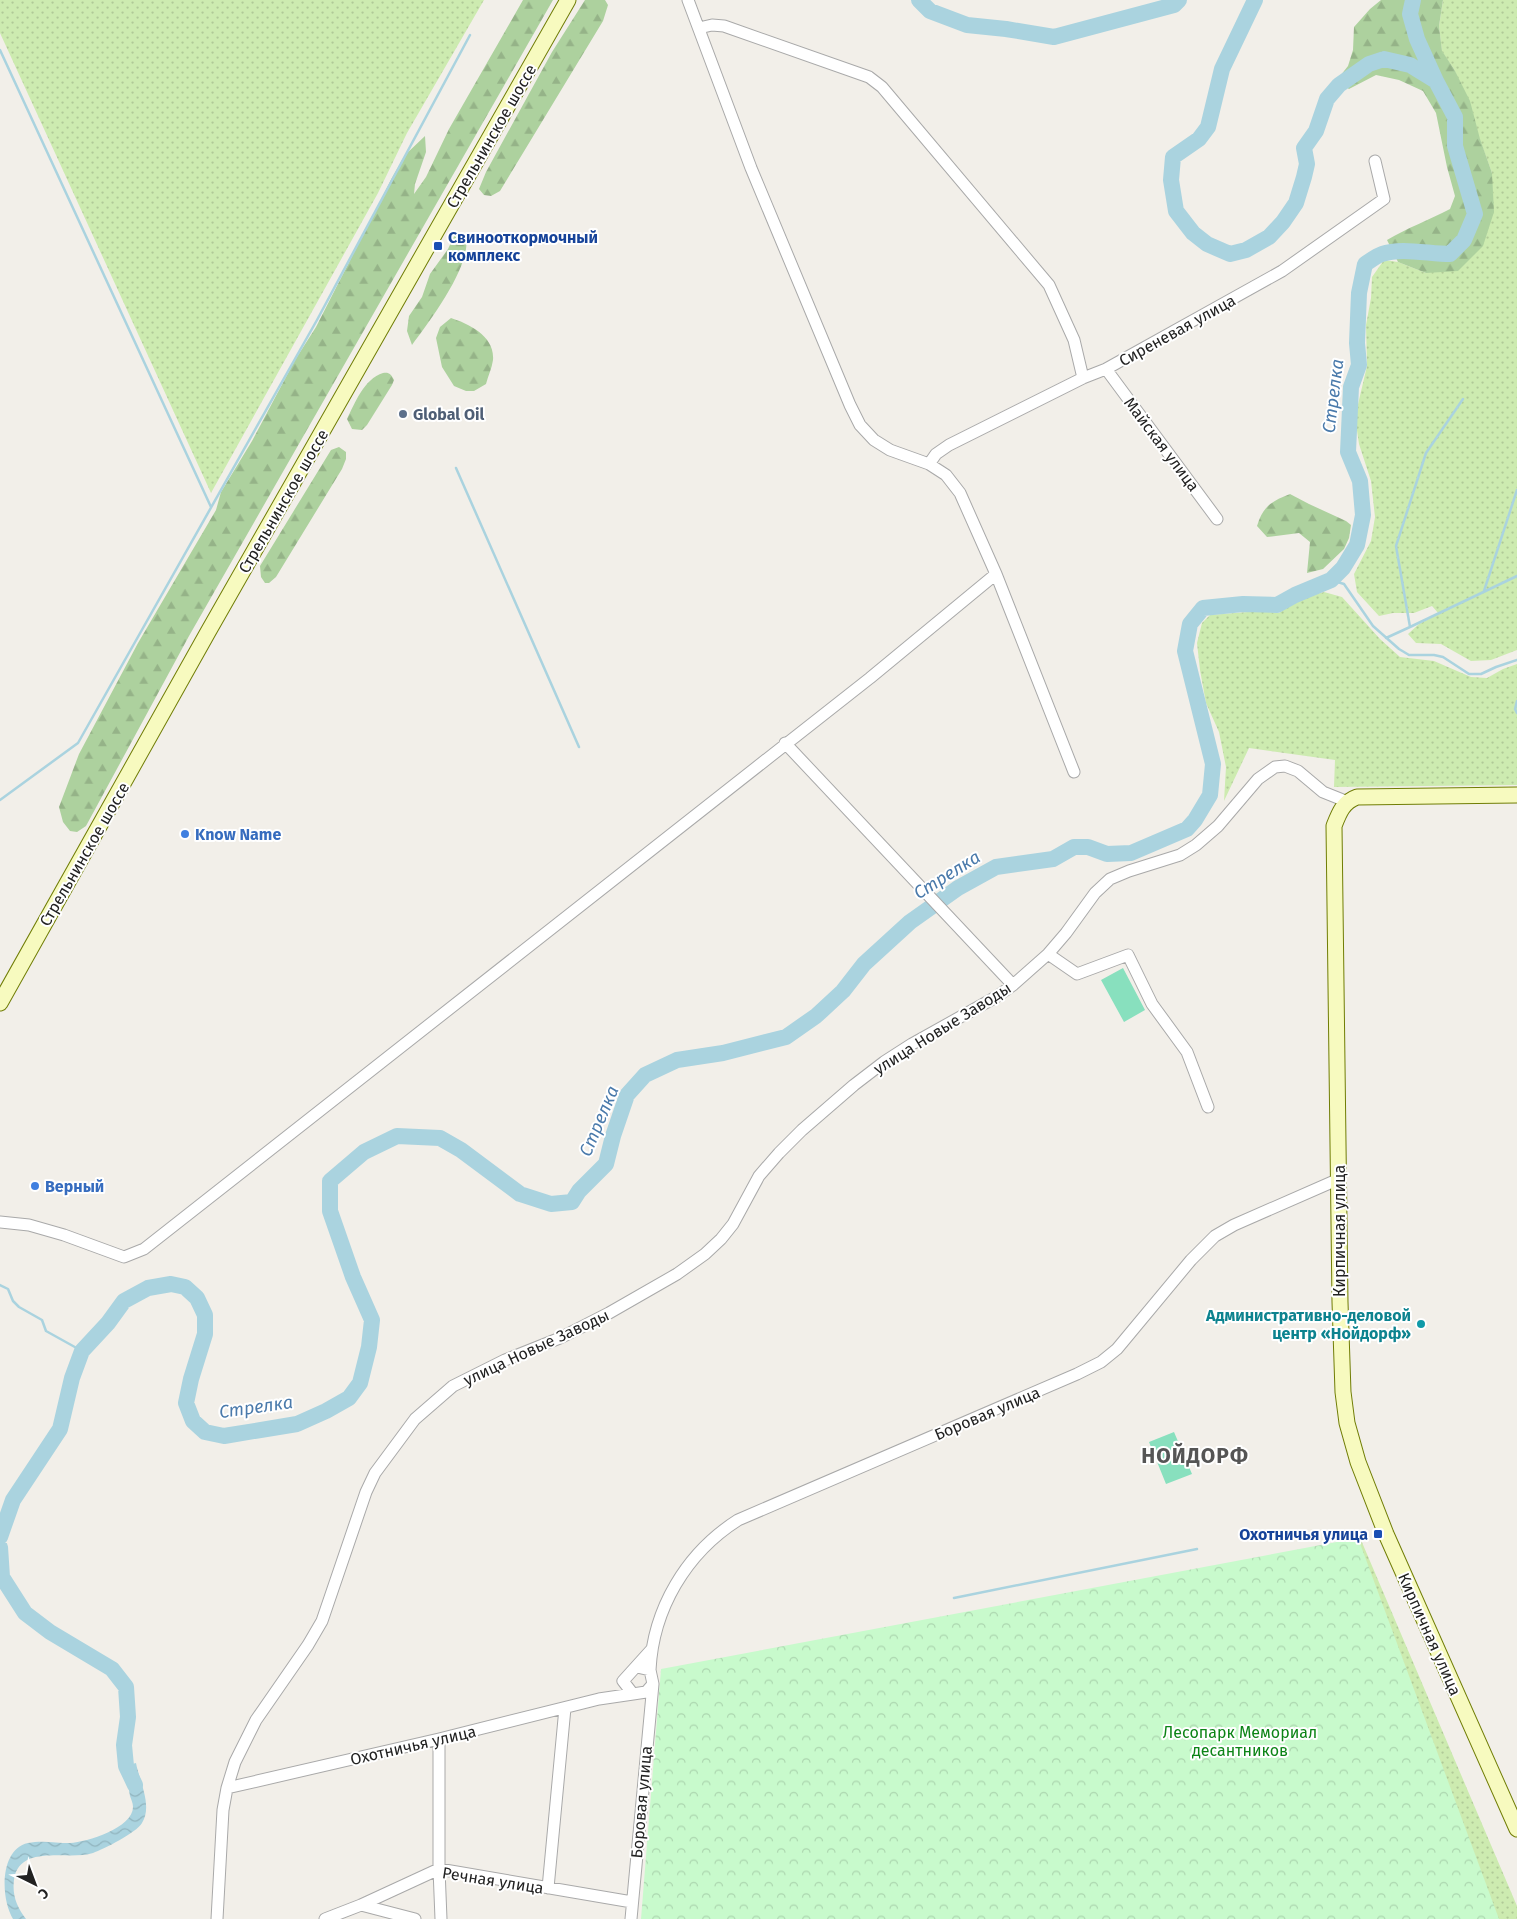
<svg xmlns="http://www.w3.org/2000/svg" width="1517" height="1919" viewBox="0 0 1517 1919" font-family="'Fira Sans',sans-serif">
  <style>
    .grass { fill: url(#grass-dots) }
    .forest { fill: url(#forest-firs) }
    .park { fill: url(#park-crowns) }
    .pitch { fill: #88e0be }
    .water { fill: url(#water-waves) }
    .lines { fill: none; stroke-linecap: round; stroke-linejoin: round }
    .stream { stroke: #aad3df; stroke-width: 2.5 }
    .river { stroke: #aad3df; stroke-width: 16 }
    .street-casing { stroke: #a9a9a9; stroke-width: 13 }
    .secondary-casing { stroke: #707d05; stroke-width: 17 }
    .street { stroke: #fff; stroke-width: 11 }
    .secondary { stroke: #f7fabf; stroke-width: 15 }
    .transit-dot { fill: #1a4fb4; stroke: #fff; stroke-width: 2 }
    .service-dot { fill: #5c6f8a; stroke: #fff; stroke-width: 2 }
    .shop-dot { fill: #3f7fe0; stroke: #fff; stroke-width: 2 }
    .culture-dot { fill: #0f9aa8; stroke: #fff; stroke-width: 2 }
    .labels { text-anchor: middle; stroke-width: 4; stroke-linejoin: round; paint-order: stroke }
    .street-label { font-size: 16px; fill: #222; stroke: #fff }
    .transit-label { font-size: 16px; font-weight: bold; fill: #164399; stroke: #fff; text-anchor: start }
    .service-label { font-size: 16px; font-weight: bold; fill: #4e5e75; stroke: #fff; text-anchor: start }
    .shop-label { font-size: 16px; font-weight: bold; fill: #366cbe; stroke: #fff; text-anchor: start }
    .culture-label { font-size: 16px; font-weight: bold; fill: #0d838f; stroke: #fff; text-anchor: end }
    .park-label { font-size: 16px; fill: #0c8416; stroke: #fff }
    .water-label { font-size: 18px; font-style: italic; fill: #4a7aab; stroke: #fff }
    .district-label { font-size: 21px; font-weight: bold; letter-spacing: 1px; fill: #555; stroke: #fff }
  </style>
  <defs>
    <pattern id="grass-dots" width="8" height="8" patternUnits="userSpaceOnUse" patternTransform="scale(1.25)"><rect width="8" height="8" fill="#cdebb0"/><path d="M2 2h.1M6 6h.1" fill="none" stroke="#b0c997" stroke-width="1.8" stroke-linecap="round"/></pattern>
    <pattern id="forest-firs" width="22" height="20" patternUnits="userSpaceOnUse" patternTransform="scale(1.25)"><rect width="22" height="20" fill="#add19e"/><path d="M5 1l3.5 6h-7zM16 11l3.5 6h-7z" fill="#95b388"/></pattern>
    <pattern id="park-crowns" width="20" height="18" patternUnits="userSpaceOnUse" patternTransform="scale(1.25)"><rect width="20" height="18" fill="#c8facc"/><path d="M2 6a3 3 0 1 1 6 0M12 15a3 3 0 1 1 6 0" fill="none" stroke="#acd6af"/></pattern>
    <pattern id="water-waves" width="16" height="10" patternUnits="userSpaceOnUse" patternTransform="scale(1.25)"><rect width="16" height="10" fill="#aad3df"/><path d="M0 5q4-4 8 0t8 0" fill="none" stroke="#92b5bf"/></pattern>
  </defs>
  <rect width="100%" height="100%" fill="#f2efe9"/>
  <path class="grass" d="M0,0h484l-77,133 -29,60 -167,300 -211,-460z
    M1443,0h74v650l-26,10 -20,1 -30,-17 -25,-1 -8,-9 11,-10 20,-10 -7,-8 -18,7h-21l-14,3 -22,-24 -3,-18 17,-33 4,-24 -4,-36 -12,-37 -4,-27 12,-51 -1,-41 5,-27 1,-21 12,-17 14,2 28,11 66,-100 -38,-104 -12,-17 -3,-26z
    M1324,592l18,5 38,42 20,18 34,4 37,16 16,1 16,-9 14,-5v121l-183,2 1,-27 -86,-12 -25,53 2,-34 -7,-35 -13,-29 -6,-33 -3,-27 5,-20 8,-8 50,-4 19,2 21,-15z
    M1358,1533l159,373v13h-117z"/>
  <path class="forest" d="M523,0h30l-364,636 -103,190 -9,6 -7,-1 -7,-9 -4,-15 20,-53 59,-111 78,-133 5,-18 31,-51 43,-81 21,-33 77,-151 12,-21 20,-19 1,16 -11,32 -1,10 12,-17 23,-48z
    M585,0h20l3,5 -5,16 -103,170 -9,5 -7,-1 -5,-6 7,-17 66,-120z
    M1381,0h62l-4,26 3,25 12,18 16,32 10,38 12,34 2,39 -11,34 -25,25 -32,2 -28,-11 -11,-22c20,-12 42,-20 63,-31l5,-13 -8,-29 -11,-54 -13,-22 -24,-11 -23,-5 -27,14 -12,-9 11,-14 5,-16 1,-23 16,-18z
    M456,232l10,7c5,27 -37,83 -54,106l-5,-14 2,-15 13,-19 8,-23 18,-25z
    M451,318c18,6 44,18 42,42 -1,8 -5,16 -7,24l-12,7h-8l-12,-5 -12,-19 -6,-29 4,-11z
    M383,373c6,-1 8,1 11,7l-2,5 -25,40 -5,5 -10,-1 -5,-10c8,-16 17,-40 36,-46z
    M339,447l7,5v7l-4,10 -66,108 -7,6h-4l-4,-6 -1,-11 71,-116z
    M1290,494l19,10 37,17 5,4 -2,13 -5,11 -21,20 -16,4 3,-31 -11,-9 -32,4 -10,-11c6,-20 15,-25 33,-32z"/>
  <path class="park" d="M1358,1538l141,381h-858l20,-250z"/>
  <path class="pitch" d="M1123,968l22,42 -21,12 -23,-42z
    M1174,1432l18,42 -26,10 -17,-42z"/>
  <path class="water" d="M136,1763c3,17 17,43 6,60 -6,10 -38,26 -49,30 -24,8 -74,-10 -79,27 -2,16 3,27 12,39h-13c-13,-22 -13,-70 15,-76 14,-3 28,0 42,0 17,-1 63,-15 63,-36 0,-4 -2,-8 -3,-11 -2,-11 -3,-20 -9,-29z"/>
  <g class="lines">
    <path class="stream" d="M0,50l211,457
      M456,468l123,279
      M1331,580l13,4 29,42 26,23 10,6h25l9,2 26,17h12l15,-7 21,-7
      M1484,591l33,-101
      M1410,627l107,-51
      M1386,638l24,-11 -14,-81 30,-93 37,-54
      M1517,701l-2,8 2,4
      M0,800l78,-57 239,-423 153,-285
      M0,1285l8,4 5,12 6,6 23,13 4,11 36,20
      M954,1598l243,-49"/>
    <path class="river" d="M919,0l11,11 37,14 39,4 48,8 120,-32 5,-5
      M1413,0l-3,14 7,25 19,42
      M0,1537l13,-37 47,-71 12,-51 10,-27 26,-28 16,-22 24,-13 23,-4 14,3 12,11 8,17v19l-14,45 -5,24 7,18 12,11 19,4 73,-12 29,-13 23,-13 11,-15 9,-36 3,-27 -19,-43 -23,-66v-30l34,-29 33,-16 43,2 21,12 59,44 31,10 21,-2 7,-11 27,-27 7,-28 14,-41 18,-20 32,-15 46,-7 63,-16 30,-21 27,-25 21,-27 46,-42 48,-34 38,-21 57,-8 21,-12h14l19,7 24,-1 56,-24 8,-9 15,-25 3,-31 -28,-113 5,-27 13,-16 40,-4 34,1 18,-10 36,-15 12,-12 14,-23 6,-30 -3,-34 -12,-29 3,-65 8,-22 -2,-22 2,-50 6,-29c5,-3 11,-8 17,-10 19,-7 47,0 68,0l14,-14 11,-26 -20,-68v-29l-19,-36 -26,-16 -26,-6 -15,5 -30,21 -12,14 -11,32 -12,17 3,16 -3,13 -8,26 -13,19 -14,15 -23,13 -16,4 -23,-10 -14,-11 -17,-22 -5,-31 2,-23 26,-18 9,-12 14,-58 33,-69
      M0,1547l2,30 23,36 25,19 62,37 14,18 2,30 -4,28 2,21 9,19"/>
    <g class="street-casing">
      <path id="street" d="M688,0l63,168 99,237 10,20 14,15 16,10 39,14 17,11 14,18 36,81 78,198
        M699,28l13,-3 12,1 145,51 13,10 167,198 25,55 9,38
        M1106,369l111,150
        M929,464l7,-10 13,-9 134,-67 23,-9 176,-98 102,-72 -9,-38
        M785,743l228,242
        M1048,954l29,20 51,-19 24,49 35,48 21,55
        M0,1222l29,3 35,10 60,22 20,-8 726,-571 126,-104
        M637,1667l13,3 3,14 -7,8 -13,2 -10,-13 28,-31
        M650,1670c3,-61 36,-117 88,-150l339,-146 24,-12 16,-13 74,-89 24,-24 19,-11 105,-46
        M439,1739v130l2,50
        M227,1788l212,-49 160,-40 34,-5
        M548,1888l17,-180
        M361,1905l54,14
        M217,1919l6,-109 4,-22 8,-26 21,-42 52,-75 14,-24 44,-129 9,-19 40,-54 38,-33 52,-26 55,-22 49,-25 68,-39 28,-20 16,-15 12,-15 26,-48 20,-23 23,-23 52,-45 30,-23 28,-18 84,-47 17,-12 35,-31 18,-21 29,-40 15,-14 19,-8 51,-16 16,-10 22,-19 40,-47 17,-12 10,-1 13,5 25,21 25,10
        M325,1919l36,-14 78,-36 193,33
        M631,1919l22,-235"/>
    </g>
    <g class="secondary-casing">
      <path id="secondary" d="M1517,795l-160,2c-14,5 -18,16 -23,29l6,476 3,90 4,31 11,39 28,72 131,295
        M0,1003l208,-371 360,-632"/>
    </g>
    <use href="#street" class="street"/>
    <use href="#secondary" class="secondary"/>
  </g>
  <g class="transit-dot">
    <rect x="433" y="241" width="10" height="10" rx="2.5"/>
    <rect x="1373" y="1529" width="10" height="10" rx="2.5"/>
  </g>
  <circle class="service-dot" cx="403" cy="414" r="5"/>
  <g class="shop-dot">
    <circle cx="185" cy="834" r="5"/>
    <circle cx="35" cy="1186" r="5"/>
  </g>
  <circle class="culture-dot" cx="1421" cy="1324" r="5"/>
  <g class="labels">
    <g class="street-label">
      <text transform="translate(491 136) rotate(-60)" y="6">Стрельнинское шоссе</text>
      <text transform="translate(1177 330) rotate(-29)" y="6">Сиреневая улица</text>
      <text transform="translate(1162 444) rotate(53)" y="6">Майская улица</text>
      <text transform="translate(283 501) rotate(-60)" y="6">Стрельнинское шоссе</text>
      <text transform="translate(84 854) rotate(-60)" y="6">Стрельнинское шоссе</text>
      <text transform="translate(942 1028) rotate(-32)" y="6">улица Новые Заводы</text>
      <text transform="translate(1339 1231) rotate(-90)" y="6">Кирпичная улица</text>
      <text transform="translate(536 1347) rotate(-25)" y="6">улица Новые Заводы</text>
      <text transform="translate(987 1413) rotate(-23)" y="6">Боровая улица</text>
      <text transform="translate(1430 1634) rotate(66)" y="6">Кирпичная улица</text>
      <text transform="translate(413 1745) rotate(-13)" y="6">Охотничья улица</text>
      <text transform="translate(641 1802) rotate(-85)" y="6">Боровая улица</text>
      <text transform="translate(493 1880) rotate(9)" y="6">Речная улица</text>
    </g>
    <g class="transit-label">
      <text x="448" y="243">Свинооткормочный<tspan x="448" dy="18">комплекс</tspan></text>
      <text x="1368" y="1540" text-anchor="end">Охотничья улица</text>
    </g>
    <g class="service-label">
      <text x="413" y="420">Global Oil</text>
    </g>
    <g class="shop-label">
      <text x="195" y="840">Know Name</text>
      <text x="45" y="1192">Верный</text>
    </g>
    <g class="culture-label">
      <text x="1411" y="1321">Административно-деловой<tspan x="1411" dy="18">центр «Нойдорф»</tspan></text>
    </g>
    <g class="park-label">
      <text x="1240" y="1738">Лесопарк Мемориал<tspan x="1240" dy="18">десантников</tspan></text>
    </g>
    <g class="water-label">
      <text transform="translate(1333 396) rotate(-83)" y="6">Стрелка</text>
      <text transform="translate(947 875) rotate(-32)" y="6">Стрелка</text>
      <text transform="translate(599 1121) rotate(-67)" y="6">Стрелка</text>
      <text transform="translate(256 1407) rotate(-8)" y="6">Стрелка</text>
    </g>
    <g class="district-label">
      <text x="1195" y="1463">НОЙДОРФ</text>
    </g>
  </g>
  <g transform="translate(35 1884) rotate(138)" stroke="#ffffff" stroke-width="4" paint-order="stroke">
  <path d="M0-4L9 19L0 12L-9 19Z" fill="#222222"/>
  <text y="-8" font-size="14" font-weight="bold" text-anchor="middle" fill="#222222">С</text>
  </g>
</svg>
